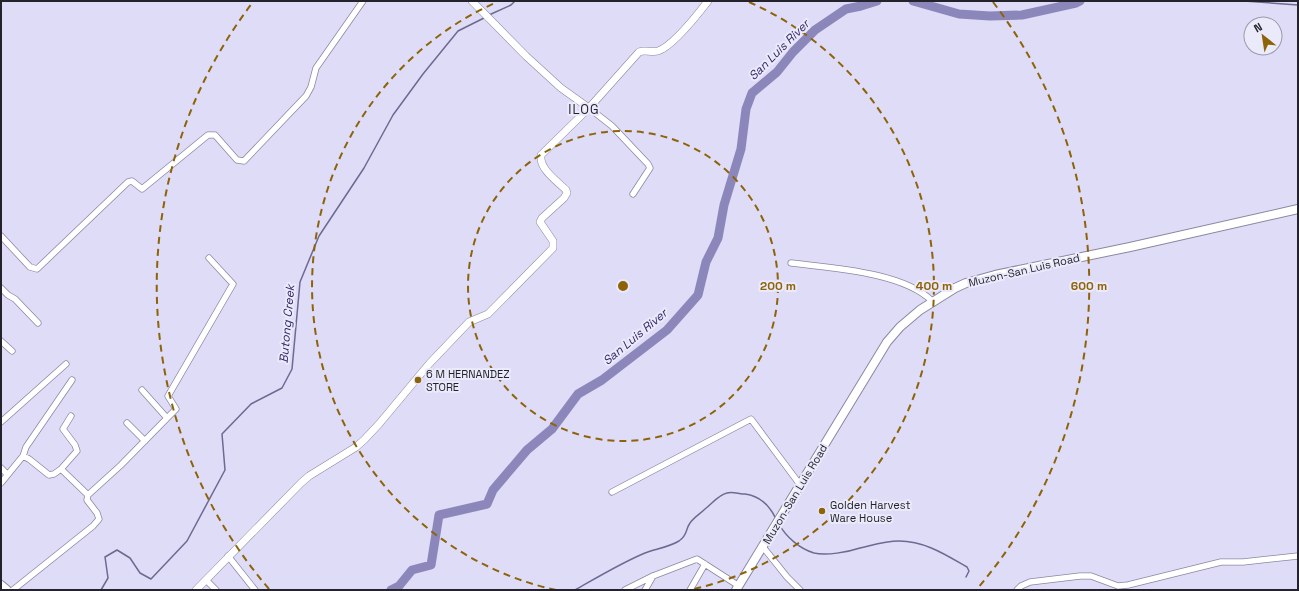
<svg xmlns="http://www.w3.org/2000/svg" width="1299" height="591" viewBox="0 0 1299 591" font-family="'Space Grotesk',sans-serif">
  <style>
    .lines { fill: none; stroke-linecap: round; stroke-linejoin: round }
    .stream { stroke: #6d6990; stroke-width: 1.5 }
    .river { stroke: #8c87bb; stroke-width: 9 }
    .minor-casing { stroke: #8988a1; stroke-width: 7 }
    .tertiary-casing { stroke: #8988a1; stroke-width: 8 }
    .secondary-casing { stroke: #8988a1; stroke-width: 10 }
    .minor { stroke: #fff; stroke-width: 5.5 }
    .tertiary { stroke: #fff; stroke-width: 7 }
    .secondary { stroke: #fff; stroke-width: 8 }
    .ring { fill: none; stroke: #8e6308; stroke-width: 2; stroke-dasharray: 7 5 }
    .poi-dot { fill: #8e6308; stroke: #ebeafb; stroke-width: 1.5 }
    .labels { text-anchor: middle; stroke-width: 4; stroke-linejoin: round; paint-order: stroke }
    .street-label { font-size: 11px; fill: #24232d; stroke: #ebeafb }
    .poi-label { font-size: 11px; fill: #24232d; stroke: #ebeafb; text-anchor: start }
    .water-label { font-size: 12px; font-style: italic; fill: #332665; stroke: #ebeafb }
    .quarter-label { font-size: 13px; letter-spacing: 1px; fill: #24232d; stroke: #ebeafb }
    .centre { fill: #8e6308; stroke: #ebeafb; stroke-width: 2 }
    .ring-label { font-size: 12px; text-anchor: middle; font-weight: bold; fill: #8e6308; stroke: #ebeafb; stroke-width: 4; stroke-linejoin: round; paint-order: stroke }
  </style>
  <rect width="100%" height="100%" fill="#dedcf7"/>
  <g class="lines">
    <path class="stream" d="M1244,1l54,4
      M489,15l22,-10 4,-4
      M779,524c7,13 21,25 35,29 12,3 34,-1 46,-5 13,-3 25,-7 39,-7 26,0 47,14 68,26l2,4 -3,6
      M101,590l7,-12 -3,-21 12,-7 13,8 10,15 11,6 36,-38 38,-71 -3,-36 29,-30 31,-16 10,-19 8,-87 19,-46 45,-68 29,-53 30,-41 35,-43 26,-13
      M575,590c23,-13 46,-27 70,-37 11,-4 24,-6 34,-12 9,-6 6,-11 11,-18 4,-6 10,-9 15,-14 7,-5 13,-14 22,-16 5,-2 12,1 18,1 15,2 25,12 31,25"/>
    <path class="river" d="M913,1l46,13 31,2 32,-1 54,-12 4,-2
      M391,590l8,-4 13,-16 19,-5 8,-50 48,-11 6,-14 34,-40 25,-21 26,-35 24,-14 65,-50 31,-35 8,-33 12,-24 6,-33 17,-56 5,-40 6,-16 25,-21 16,-20 22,-22 31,-21 15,-3 16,-5"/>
    <g class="minor-casing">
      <path id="minor" d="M589,108l23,18 36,38 2,4 -17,26
        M1,236l29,31 7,2 91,-87 4,-1 10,8 66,-54h7l22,25 7,1 62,-65 5,-9 5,-19 47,-67
        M791,263c40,5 112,9 141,38
        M1,288l7,7 7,4 23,24
        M1,341l11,10
        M142,390l25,28
        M1,422l65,-58
        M127,423l18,18
        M23,456l3,-9 46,-67
        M1,468l6,6
        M61,469l16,-18 -2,-6 -12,-16 8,-13
        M1,483l22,-27 6,3 20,16 5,-1 7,-5 27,26
        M612,492l139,-73 50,67
        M763,547l24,30 13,13
        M228,556l27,34
        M206,580l10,10
        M13,590l80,-64 6,-7 -2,-6 -10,-13 1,-5 33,-30 55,-56 -8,-13 65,-112 -24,-26
        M625,590l28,-14 44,-17 42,27
        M645,590l8,-14
        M690,590l15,-26
        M1017,590l4,-4 9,-4 50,-6h11l27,10 10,-1 93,-23h22l55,-6"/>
    </g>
    <g class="tertiary-casing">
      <path id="tertiary" d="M472,1l54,55 35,32 28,20
        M196,590l105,-107 8,-7 47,-29 8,-7 15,-16 50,-60 40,-42 19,-8 65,-66v-7l-13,-19 2,-4 22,-20 3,-5 -1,-3c-9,-9 -27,-21 -25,-35l48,-47 50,-56c6,-3 12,1 19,-1 15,-5 40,-37 50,-50"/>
    </g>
    <g class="secondary-casing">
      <path id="secondary" d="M1,585l6,5
        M736,590l151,-248 13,-15 20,-17 35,-22 11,-5 29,-8 135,-28 168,-38"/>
    </g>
    <use href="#minor" class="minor"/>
    <use href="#tertiary" class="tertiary"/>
    <use href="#secondary" class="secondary"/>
  </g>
  <g class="ring">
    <circle cx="623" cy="286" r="155"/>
    <path d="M556 590A311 311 0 0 1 497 2M749 2A311 311 0 0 1 690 590"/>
    <path d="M269 589A466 466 0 0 1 253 2M993 2A466 466 0 0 1 977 589"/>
  </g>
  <g class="poi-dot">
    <circle cx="418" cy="380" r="4"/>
    <circle cx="822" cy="511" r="4"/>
  </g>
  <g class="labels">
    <g class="street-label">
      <text transform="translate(1024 270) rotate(-13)" y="4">Muzon-San Luis Road</text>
      <text transform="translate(795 494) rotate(-59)" y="4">Muzon-San Luis Road</text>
    </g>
    <g class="poi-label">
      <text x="426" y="378">6 M HERNANDEZ<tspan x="426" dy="13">STORE</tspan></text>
      <text x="830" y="509">Golden Harvest<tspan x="830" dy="13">Ware House</tspan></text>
    </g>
    <g class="water-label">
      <text transform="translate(779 50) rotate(-45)" y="4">San Luis River</text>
      <text transform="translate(287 324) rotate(-85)" y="4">Butong Creek</text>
      <text transform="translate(635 337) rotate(-40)" y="4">San Luis River</text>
    </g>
    <g class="quarter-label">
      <text x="584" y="114">ILOG</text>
    </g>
  </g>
  <circle cx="623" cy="286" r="6" class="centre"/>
  <g class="ring-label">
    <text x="778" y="290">200 m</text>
    <text x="934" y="290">400 m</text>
    <text x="1089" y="290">600 m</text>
  </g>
  <rect width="1299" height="591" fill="none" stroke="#24232d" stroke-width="4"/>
  <g transform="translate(1263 36) rotate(330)"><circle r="19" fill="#ebeafb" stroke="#9b9aa9"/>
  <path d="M0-3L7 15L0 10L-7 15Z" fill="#8e6308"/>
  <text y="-6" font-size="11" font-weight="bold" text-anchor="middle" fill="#24232d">N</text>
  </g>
</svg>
